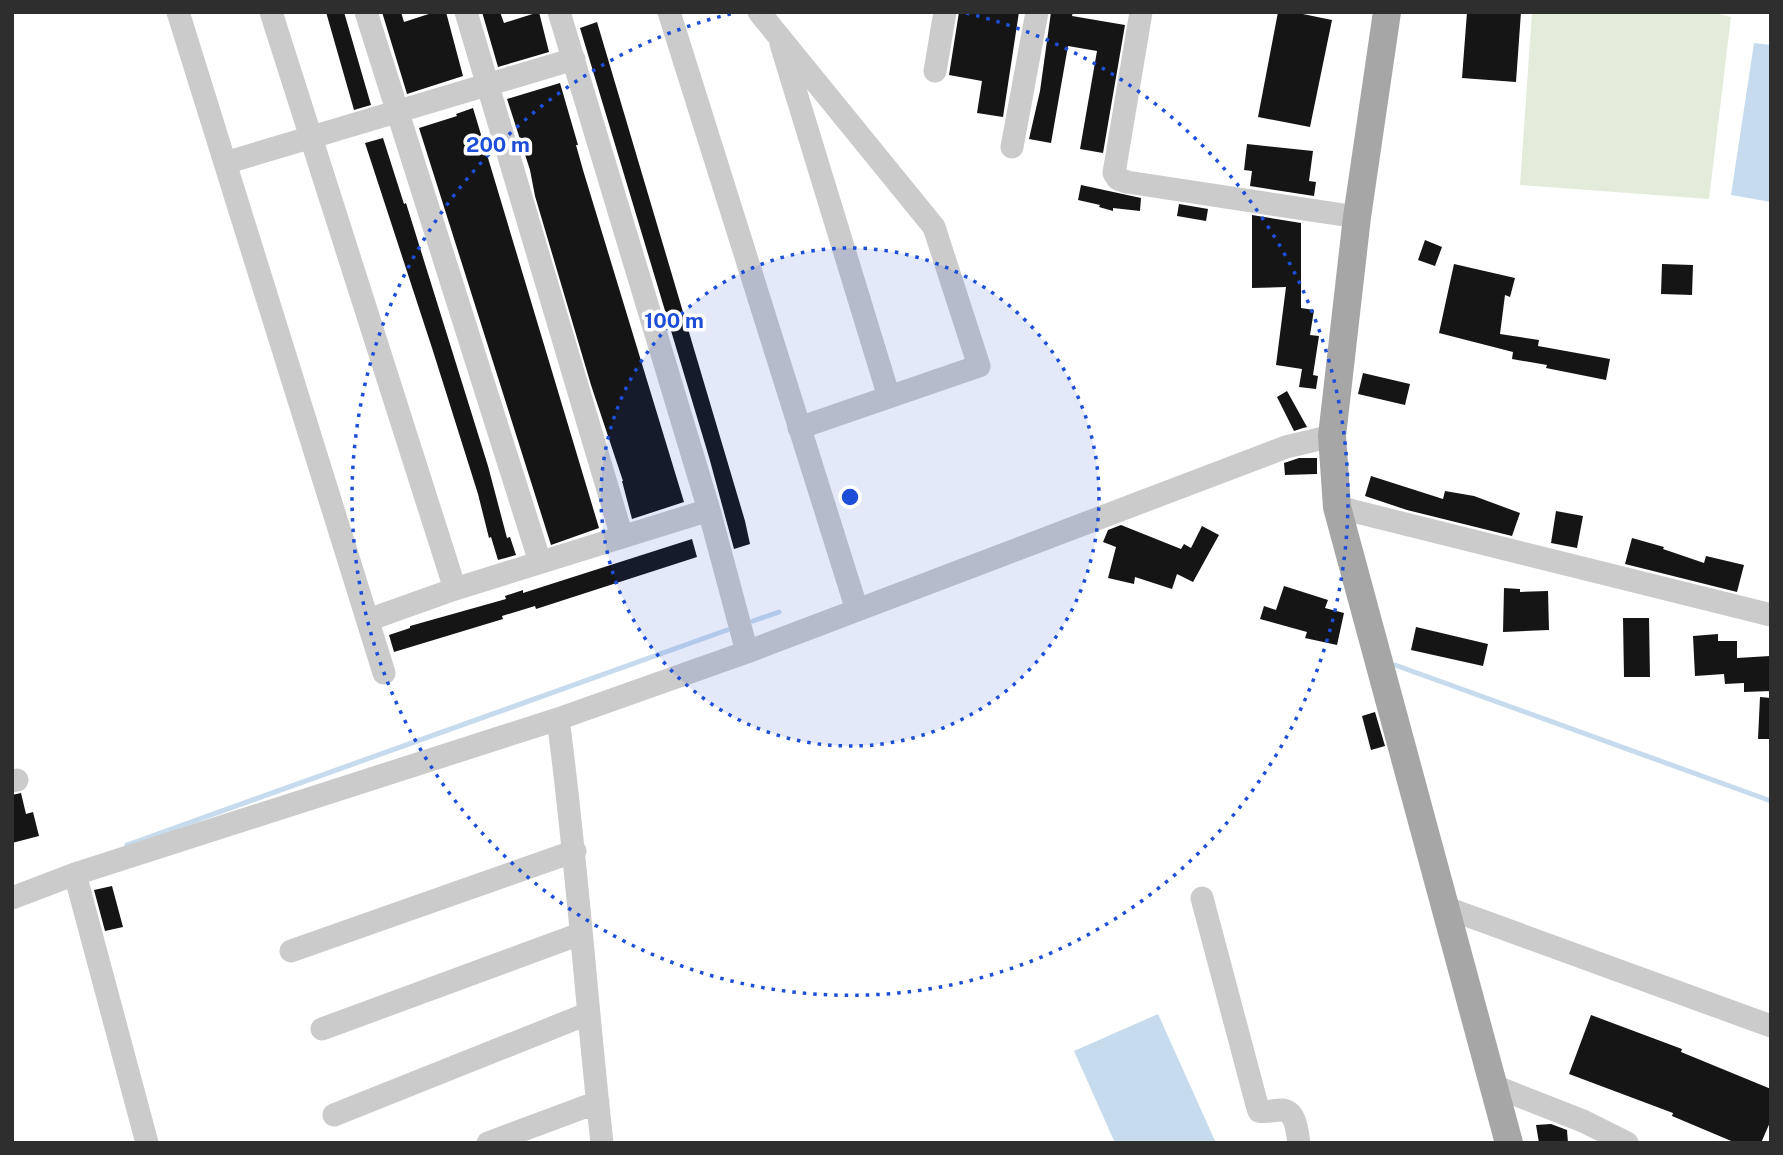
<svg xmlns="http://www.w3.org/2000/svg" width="1783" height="1155" viewBox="0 0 1783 1155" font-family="'Public Sans',sans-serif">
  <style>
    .green { fill: #e3ecdb }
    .water { fill: #c6dbed }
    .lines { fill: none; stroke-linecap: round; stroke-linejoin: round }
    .stream { stroke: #c6dbed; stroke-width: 5 }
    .building { fill: #151515 }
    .minor { stroke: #cbcbcb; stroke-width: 23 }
    .major { stroke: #a6a6a6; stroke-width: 28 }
    .ring { fill: none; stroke: #1d4ed8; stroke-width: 3.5; stroke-dasharray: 3.5 7 }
    .centre { fill: #1d4ed8; stroke: #fff; stroke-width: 3.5 }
    .ring-label { font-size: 21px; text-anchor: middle; font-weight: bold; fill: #1d4ed8; stroke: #fff; stroke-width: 7; stroke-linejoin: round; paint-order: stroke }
  </style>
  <rect width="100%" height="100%" fill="#fff"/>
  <path class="green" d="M1532,12h179l20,5 -22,182 -189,-14z"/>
  <path class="water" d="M1754,43l17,2v157l-40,-7z
    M1158,1014l58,129h-101l-41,-92z"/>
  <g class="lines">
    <path class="stream" d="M753,621l26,-9
      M1395,665l376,136
      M127,845l600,-215"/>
  </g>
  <path class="building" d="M326,12h18l27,93 -17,5z
    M382,12h19l3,10 31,-10h11l17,64 -56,18z
    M482,12h18l4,11 35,-11 10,40 -51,15z
    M959,12h60l-16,105 -26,-4 5,-32 -33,-6z
    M1051,12h22l-1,4 53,9 -22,128 -23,-4 17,-98 -29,-5 -17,97 -22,-4 11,-48z
    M1278,12h15l39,8 -22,107 -52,-10z
    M1467,12h54l-5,70 -54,-4z
    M597,22l148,499 5,23 -16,5 -25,-92 -129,-429z
    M560,83l18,62h-2l7,25 101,332 -52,17 -10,-38h1l-32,-96 -56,-189 -5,-26 -23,-71z
    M473,108l126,420 -48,17 -132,-417 38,-12 -1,-2z
    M383,138l21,66 2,-1 82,263 19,72 3,-1 6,18 -18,5 -7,-23 -2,1 -11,-44 -45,-143 -68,-208z
    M1247,144l66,7 -4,30 7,1 -2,14 -64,-10 2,-15 -8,-1z
    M1081,185l60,13 -1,13 -27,-3v3l-14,-4 1,-2 -22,-5z
    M1179,204l29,5 -2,12 -29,-5z
    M1252,215l49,8v85l13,2 -4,25 9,1 -6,39 5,1 -2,13 -17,-2 3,-18 -26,-4 10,-78 -34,1z
    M1425,240l17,7 -7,19 -17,-6z
    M1454,264l61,14 -5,19 -5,-2 -5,39 39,6 -1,6 72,13 -4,21 -60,-12 1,-3 -35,-6 1,-7 -74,-19z
    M1662,264l31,1 -1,30 -31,-1z
    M1363,373l47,11 -5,21 -47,-11z
    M1287,391l20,36 -4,1 -9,3 -17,-34z
    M1299,458h18v16l-32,1 -1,-12z
    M1371,476l72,23 2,-8 29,5 46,17 -8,23 -105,-26 -42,-14z
    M1556,511l27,5 -6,32 -26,-5z
    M1121,525l60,24 3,-5 7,4 11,-22 17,9 -26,47 -16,-8 -5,15 -37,-12 -1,7 -26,-6 8,-31 -13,-5 5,-12z
    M1632,538l32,9 -1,2 41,14 2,-7 38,9 -7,27 -112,-28z
    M692,539l5,18 -161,52 -1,-3 -33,10 1,3 -109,33 -5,-17 21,-7v-2l96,-27 -1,-3 18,-6v3z
    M1284,586l44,14 -3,8 19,5 -7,32 -32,-7 2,-6 -47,-13 4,-13 12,4z
    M1504,588l16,1v3l28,-1 1,39 -46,2z
    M1623,618h26l1,59h-26z
    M1416,627l72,17 -5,22 -72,-16z
    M1718,634v7h19v17l33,-2 1,35 -27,1v-9l-19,1 -1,-10 -29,2 -2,-40z
    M1760,697l11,1v41h-13z
    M1375,712l10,34 -14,4 -9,-34z
    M21,793l5,21 7,-2 6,24 -27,7v-48z
    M112,886l11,41 -18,4 -11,-41z
    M1591,1015l91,34 -1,3 90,37v31l-10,23h-25l-64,-27 1,-3 -104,-39z
    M1551,1124l16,6 1,13h-29l-3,-18z"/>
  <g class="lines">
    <path class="minor" d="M178,12l206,661
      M271,12l184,577
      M366,12l174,550
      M466,12l156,525
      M559,12l150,498 38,142
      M669,12l188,598
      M759,12l175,215 45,139 -180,62
      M1141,12l-27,161 4,6 9,3 230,35
      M781,44l108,353
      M935,71l10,-59
      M1012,147l25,-135
      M225,163l349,-104
      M1337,507l434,108
      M368,620l87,-31 254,-79
      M558,719c19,141 28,282 44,424
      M12,781l5,-1
      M75,874l72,269
      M12,898l63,-24 483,-155 189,-67 539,-205 46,-11
      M1202,898l55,207 2,6c8,2 14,-1 23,-1 14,1 15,21 17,33
      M1444,907l327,119
      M291,951l284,-100
      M322,1029l258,-95
      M1494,1086l89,35 44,22
      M334,1115l253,-101
      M488,1143l110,-41"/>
    <path class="major" d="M1387,12l-30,205 -25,219 5,71 172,636"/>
  </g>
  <circle cx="850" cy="497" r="249" fill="#1d4ed8" fill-opacity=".12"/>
  <g class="ring">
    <circle cx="850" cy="497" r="249"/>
    <path d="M966 13A498 498 0 1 1 734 13"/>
  </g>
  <circle cx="850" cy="497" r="10" class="centre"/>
  <g class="ring-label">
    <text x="498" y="152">200 m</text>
    <text x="674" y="328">100 m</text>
  </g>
  <rect width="1783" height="1155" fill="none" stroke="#2e2e2e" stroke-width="28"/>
</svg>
